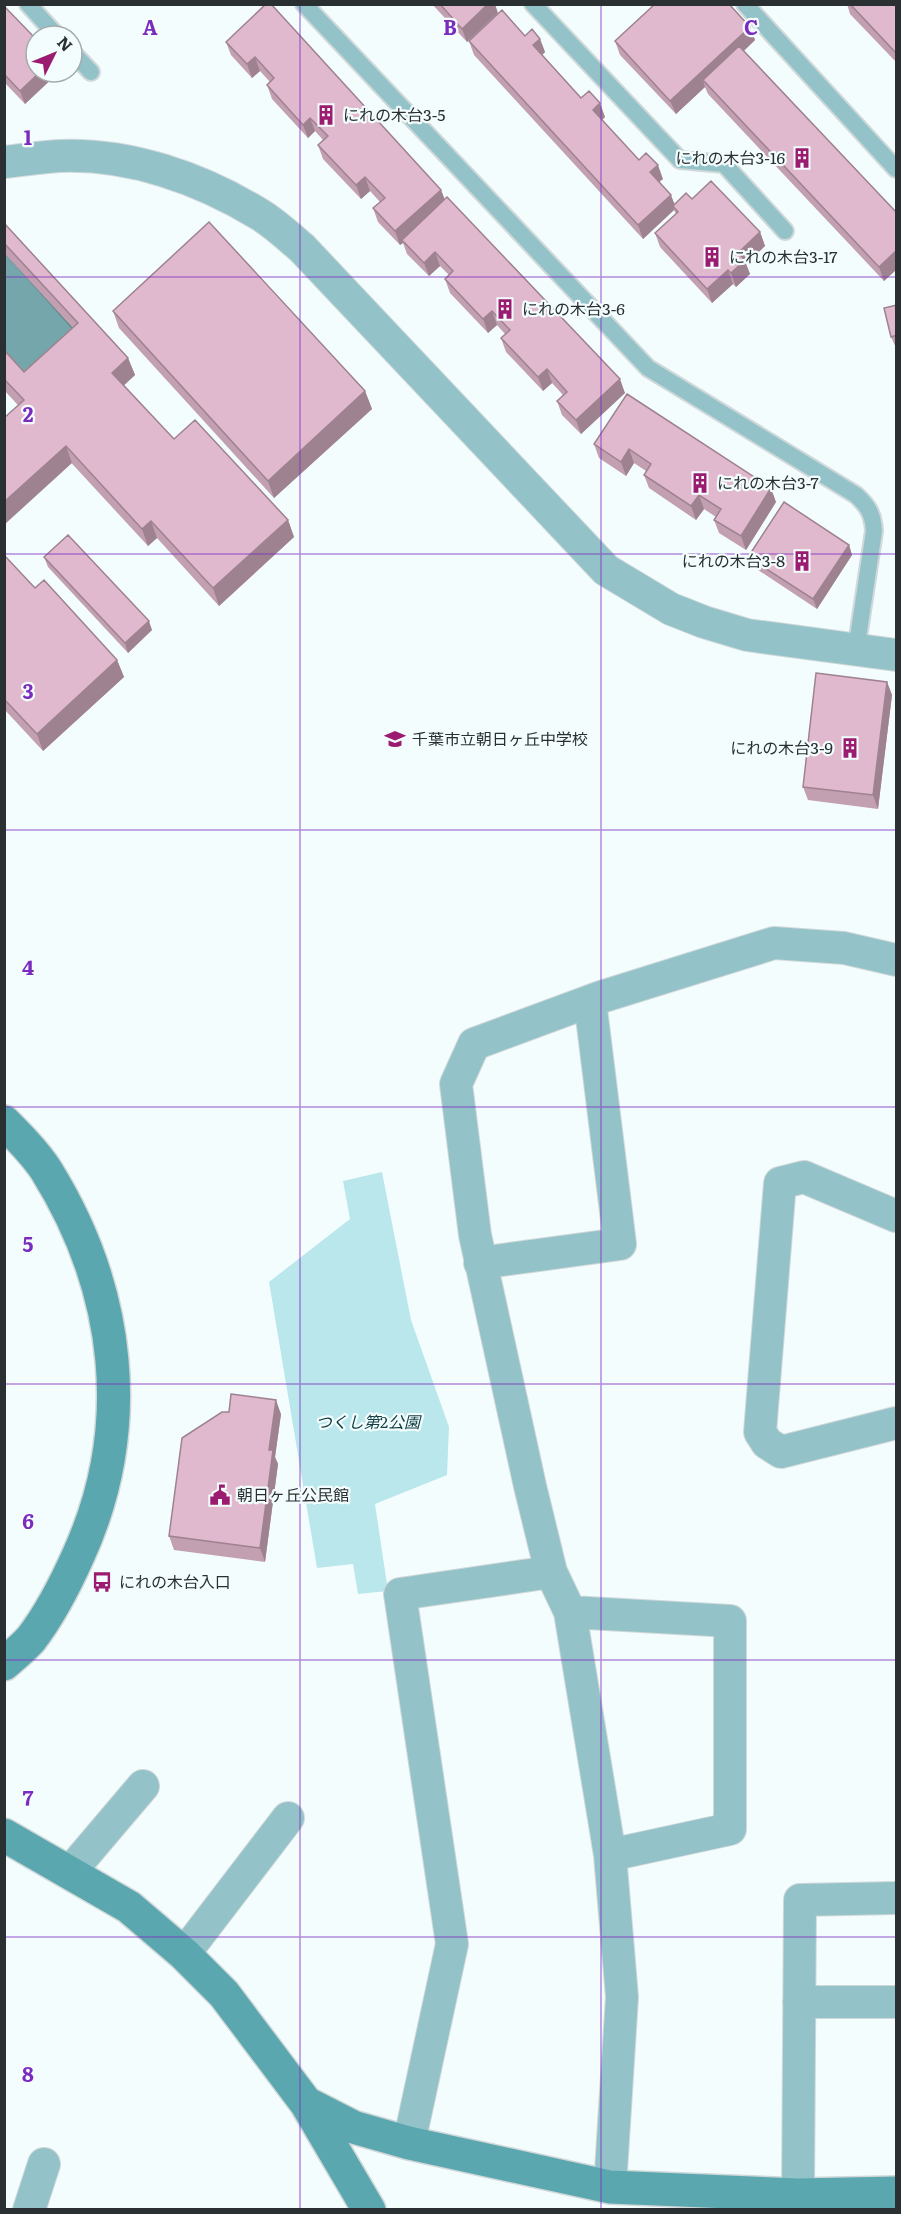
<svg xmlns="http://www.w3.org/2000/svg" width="901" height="2214" viewBox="0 0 901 2214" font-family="Literata,'Noto Sans JP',serif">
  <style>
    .green { fill: #bae7ec }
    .water { fill: #75a6ab; stroke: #5e8386; stroke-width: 1.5 }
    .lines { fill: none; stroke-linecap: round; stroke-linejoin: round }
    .lane-casing { stroke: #d0d8d9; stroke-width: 20 }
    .street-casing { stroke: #d0d8d9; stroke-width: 34 }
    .secondary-casing { stroke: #d0d8d9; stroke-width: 36 }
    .lane { stroke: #93c3c8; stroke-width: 16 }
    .street { stroke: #93c3c8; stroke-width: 32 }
    .secondary { stroke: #5ba7af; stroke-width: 33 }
    .wall { fill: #c29fb1 }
    .shaded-wall { fill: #9e8290 }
    .building { fill: #e1b9ce; stroke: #9e8290; stroke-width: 1.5 }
    .grid { fill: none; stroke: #7b2cbf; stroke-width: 1.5; stroke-opacity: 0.55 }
    .labels { text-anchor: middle; stroke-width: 4.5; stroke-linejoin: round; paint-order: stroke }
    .poi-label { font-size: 16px; fill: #2a3031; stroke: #f4fdfe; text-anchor: start }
    .park-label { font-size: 16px; font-style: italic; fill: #124045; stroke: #f4fdfe }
    .grid-label { font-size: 20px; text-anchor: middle; font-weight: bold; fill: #7b2cbf; stroke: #f4fdfe; stroke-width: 4.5; stroke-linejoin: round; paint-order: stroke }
  </style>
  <rect width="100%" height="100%" fill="#f4fdfe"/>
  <path class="green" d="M382,1172l29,148 38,107 -2,48 -72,29 13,87 -30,3 -5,-30 -36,4 -48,-286 81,-63 -7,-38z"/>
  <path class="water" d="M5,253l79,88 -54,48 -25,-28z"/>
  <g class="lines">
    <g class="lane-casing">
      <path id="lane" d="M28,4l29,32
        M304,4l344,364 208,127c12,11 17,19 18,36l-18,120
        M533,4l147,156 44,4 61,67
        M745,4l151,165
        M72,52l19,20"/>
    </g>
    <g class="street-casing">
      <path id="street" d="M4,162c19,-2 37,-5 55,-6 70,-3 141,22 200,58 15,9 29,22 43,34l304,322 65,39 33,13 43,13 149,20
        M896,1216l-92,-39 -24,6 -20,249 7,11 14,9 115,-29
        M480,1263l140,-19 -30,-243
        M570,1612l160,9v208l-120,26
        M70,1872l73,-86
        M184,1954l104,-136
        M799,2002h97
        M409,2143l43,-199 -52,-350 151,-22
        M610,2187l12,-190 -12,-142 -40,-243 -19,-40 -21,-86 -55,-251 -19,-151 18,-40 127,-47 173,-54 70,5 52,12
        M798,2195l2,-295 96,-2
        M29,2210l15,-46"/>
    </g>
    <g class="secondary-casing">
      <path id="secondary" d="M4,1122c15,15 31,31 42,48 74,119 91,257 32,386 -13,29 -27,57 -47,83 -8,9 -18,17 -27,25
        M4,1835l125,72 55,47 40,40 82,109 47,24 56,16 201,44 188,8 98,-2
        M306,2103l63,107"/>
    </g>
    <use href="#lane" class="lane"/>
    <use href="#street" class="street"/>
    <use href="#secondary" class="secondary"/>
  </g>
  <path class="wall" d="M266,4l175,186 4,10 180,193 -44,41 -19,-19 -5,-14 6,-6 -11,-12 -9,8 -37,-39 -5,-14 4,-4 -8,-9 -9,8 -38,-40 -5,-14 4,-4 -9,-9 -11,10 -22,-22 -4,-11 -3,2 -22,-23 -5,-14 7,-6 -10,-11 -9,8 -38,-40 -5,-14 5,-5 -8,-9 -7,7 -36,-39 -5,-14 3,-3 -10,-11 -8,7 -21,-23 -5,-13z
    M432,4h63l-28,38z
    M847,4h50v59l-47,-49z
    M4,6l32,66h23l-34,32 -21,-22z
    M750,27l5,13 -11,11 153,162v56l-13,12 -176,-187 -3,-7 -29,27 -56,-59 -5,-14z
    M525,36l15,3 5,13 -3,3 39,43 24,19 -3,3 37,40 24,19 -4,3 16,22 17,-5 68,33 5,14 -19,18 4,10 -14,13 -3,-3 -21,19 -52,-56 -5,-14 21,-19 -2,-4 -31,29 -169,-184 -5,-14z
    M4,223l124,135 7,17 -11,10 50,54 114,81 6,17 -75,69 -62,-68 -9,8 -144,-156v-40l20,22 49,-44 -69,-75z
    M897,305v45l-6,-13z
    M113,311l252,80 7,18 -98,89 -155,-170z
    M627,394l149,108 -30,48 -27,-17 -5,-13 2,-3 -12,-8 -8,11 -47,-32 -5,-13 2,-4 -12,-8 -8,13 -27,-18 -5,-14z
    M849,545l3,10 -35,54 -65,-43 -4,-9z
    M4,555l31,33 82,72 7,17 -81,74 -39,-42z
    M44,557l108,73 -24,23 -80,-86z
    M887,682l5,13 -14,114 -70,-9 -5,-13z
    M281,1414l-6,43 3,7 -13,98 -91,-12 -5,-14z"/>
  <path class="shaded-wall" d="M488,4h7l3,9 -31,29 -5,-13z
    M750,27l5,13 -48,45 -4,-5 2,7 -29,27 -6,-13z
    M540,39l5,13 -7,7 -5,-14z
    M255,57l5,14 -8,7 -5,-14z
    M40,72h19l-34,32 -5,-13z
    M600,103l5,14 -7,7 -5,-14z
    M310,118l5,13 -7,7 -5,-13z
    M658,165l5,14 -8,6 -5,-13z
    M365,177l5,14 -9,8 -5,-14z
    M441,190l5,13 -44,37 1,3 -3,2 -5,-14z
    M671,195l5,13 -3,-2 1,4 -31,29 -5,-14z
    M760,232l5,14 -19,18 4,10 -14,13 -5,-14 7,-20z
    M897,250v19l-13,12 -5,-14z
    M435,252l5,14 -11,10 -5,-13z
    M728,270l5,14 -21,19 -5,-14z
    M492,311l5,14 -9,8 -5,-14z
    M128,358l7,17 -16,15 -7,-17z
    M547,369l5,14 -9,8 -5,-14z
    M620,379l5,14 -44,41 -5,-14z
    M365,391l7,18 -98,89 -6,-17z
    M66,446l6,17 -68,62v-23z
    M629,449l5,14 -8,13 -5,-14z
    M771,488l5,14 -30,48 -5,-14z
    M699,495l5,14 -8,11 -5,-14z
    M288,520l6,17 -75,69 -6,-18z
    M151,521l6,17 -9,8 -6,-17z
    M849,545l3,10 -35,54 -4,-10z
    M149,621l3,9 -24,23 -3,-10z
    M117,660l7,17 -81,74 -6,-17z
    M887,682l5,13 -14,114 -5,-14z
    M276,1400l5,14 -6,43 3,7 -13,98 -5,-14 9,-98z"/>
  <path class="building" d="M266,4h5l170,186 -46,41 -22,-23 12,-10 -20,-21 -9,8 -38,-40 10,-9 -18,-18 -7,7 -36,-40 7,-7 -19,-21 -8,7 -21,-22z
    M440,4h48l-26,25z
    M655,4h74l21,23 -80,74 -55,-60z
    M850,4h47v50z
    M4,6l32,33v33h4l-20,19 -16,-17z
    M502,10l23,26 7,-7 8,10 -7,6 48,53 8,-7 11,12 -7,7 46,50 7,-7 12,12 -8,7 21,23 -33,30 -169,-184z
    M739,46l158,167v37l-18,17 -176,-187z
    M711,181l49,51 -22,21 7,7 -14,13 -3,-3 -21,19 -52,-56 23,-21 -5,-6 13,-13 6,6z
    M447,197l173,182 -44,41 -19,-19 10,-9 -20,-23 -9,8 -37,-39 9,-8 -18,-19 -9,8 -38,-40 8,-8 -18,-19 -11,11 -22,-23z
    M209,222l156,169 -97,90 -155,-170z
    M4,223l124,135 -16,15 62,66 21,-19 93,100 -75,68 -62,-67 -9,8 -76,-83 -62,56v-84l20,-18 -20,-21v-29l20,22 54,-49 -74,-80z
    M897,305v30l-6,2 -7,-29z
    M627,394l144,94 -30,48 -27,-16 7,-11 -22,-14 -8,11 -47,-31 7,-11 -22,-15 -8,13 -27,-18z
    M784,502l65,43 -36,54 -65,-42z
    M68,535l81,86 -24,22 -81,-86z
    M4,555l31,33 9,-8 73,80 -80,74 -33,-35z
    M816,673l71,9 -14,113 -70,-8z
    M231,1394l45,6 -7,50h4l-13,98 -91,-12 13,-98 40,-26h7z"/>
  <path class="grid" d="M300,4v2206M601,4v2206M4,277h892M4,554h892M4,830h892M4,1107h892M4,1384h892M4,1660h892M4,1937h892"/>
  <defs>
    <g id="building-bare" transform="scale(1.62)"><path d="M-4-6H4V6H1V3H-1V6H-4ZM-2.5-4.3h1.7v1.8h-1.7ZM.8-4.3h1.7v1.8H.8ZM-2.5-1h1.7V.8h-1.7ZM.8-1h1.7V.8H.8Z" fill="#9b1b70" stroke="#f4fdfe" stroke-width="2.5" paint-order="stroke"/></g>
    <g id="school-bare" transform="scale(1.62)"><path d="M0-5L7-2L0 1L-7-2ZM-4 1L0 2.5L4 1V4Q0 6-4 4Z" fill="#9b1b70" stroke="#f4fdfe" stroke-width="2.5" paint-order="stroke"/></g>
    <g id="civic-bare" transform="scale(1.62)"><path d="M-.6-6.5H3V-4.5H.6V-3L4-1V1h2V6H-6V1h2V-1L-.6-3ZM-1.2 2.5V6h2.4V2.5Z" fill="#9b1b70" stroke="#f4fdfe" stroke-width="2.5" paint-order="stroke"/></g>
    <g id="bus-bare" transform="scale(1.62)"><path d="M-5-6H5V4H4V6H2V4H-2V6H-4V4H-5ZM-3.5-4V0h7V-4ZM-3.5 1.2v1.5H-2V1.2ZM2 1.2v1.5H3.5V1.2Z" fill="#9b1b70" stroke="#f4fdfe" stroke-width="2.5" paint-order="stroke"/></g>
  </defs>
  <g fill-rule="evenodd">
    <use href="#building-bare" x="326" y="115"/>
    <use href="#building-bare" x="802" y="158"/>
    <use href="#building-bare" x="712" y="257"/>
    <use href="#building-bare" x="505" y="309"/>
    <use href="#building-bare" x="700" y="483"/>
    <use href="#building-bare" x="802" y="561"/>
    <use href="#school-bare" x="395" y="739"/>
    <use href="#building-bare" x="850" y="748"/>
    <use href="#civic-bare" x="220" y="1495"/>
    <use href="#bus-bare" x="102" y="1582"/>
  </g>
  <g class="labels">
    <g class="poi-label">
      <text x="343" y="121">にれの木台3-5</text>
      <text x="785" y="164" text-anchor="end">にれの木台3-16</text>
      <text x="729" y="263">にれの木台3-17</text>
      <text x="522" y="315">にれの木台3-6</text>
      <text x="717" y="489">にれの木台3-7</text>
      <text x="785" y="567" text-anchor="end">にれの木台3-8</text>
      <text x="412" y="745">千葉市立朝日ヶ丘中学校</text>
      <text x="833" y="754" text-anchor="end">にれの木台3-9</text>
      <text x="237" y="1501">朝日ヶ丘公民館</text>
      <text x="119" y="1588">にれの木台入口</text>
    </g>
    <g class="park-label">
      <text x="368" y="1428">つくし第2公園</text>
    </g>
  </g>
  <g class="grid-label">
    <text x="150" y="35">A</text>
    <text x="450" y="35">B</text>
    <text x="751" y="35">C</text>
    <text x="28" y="145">1</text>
    <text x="28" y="422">2</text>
    <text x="28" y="699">3</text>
    <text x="28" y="975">4</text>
    <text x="28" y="1252">5</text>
    <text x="28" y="1529">6</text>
    <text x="28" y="1806">7</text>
    <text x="28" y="2082">8</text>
  </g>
  <rect width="901" height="2214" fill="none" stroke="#2a3031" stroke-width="12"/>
  <g transform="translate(54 54) rotate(47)"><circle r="28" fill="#f4fdfe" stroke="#a3abac" stroke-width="1.5"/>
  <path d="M0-4.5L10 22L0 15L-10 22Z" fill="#9b1b70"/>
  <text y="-9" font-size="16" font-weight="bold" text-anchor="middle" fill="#2a3031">N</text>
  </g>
</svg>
